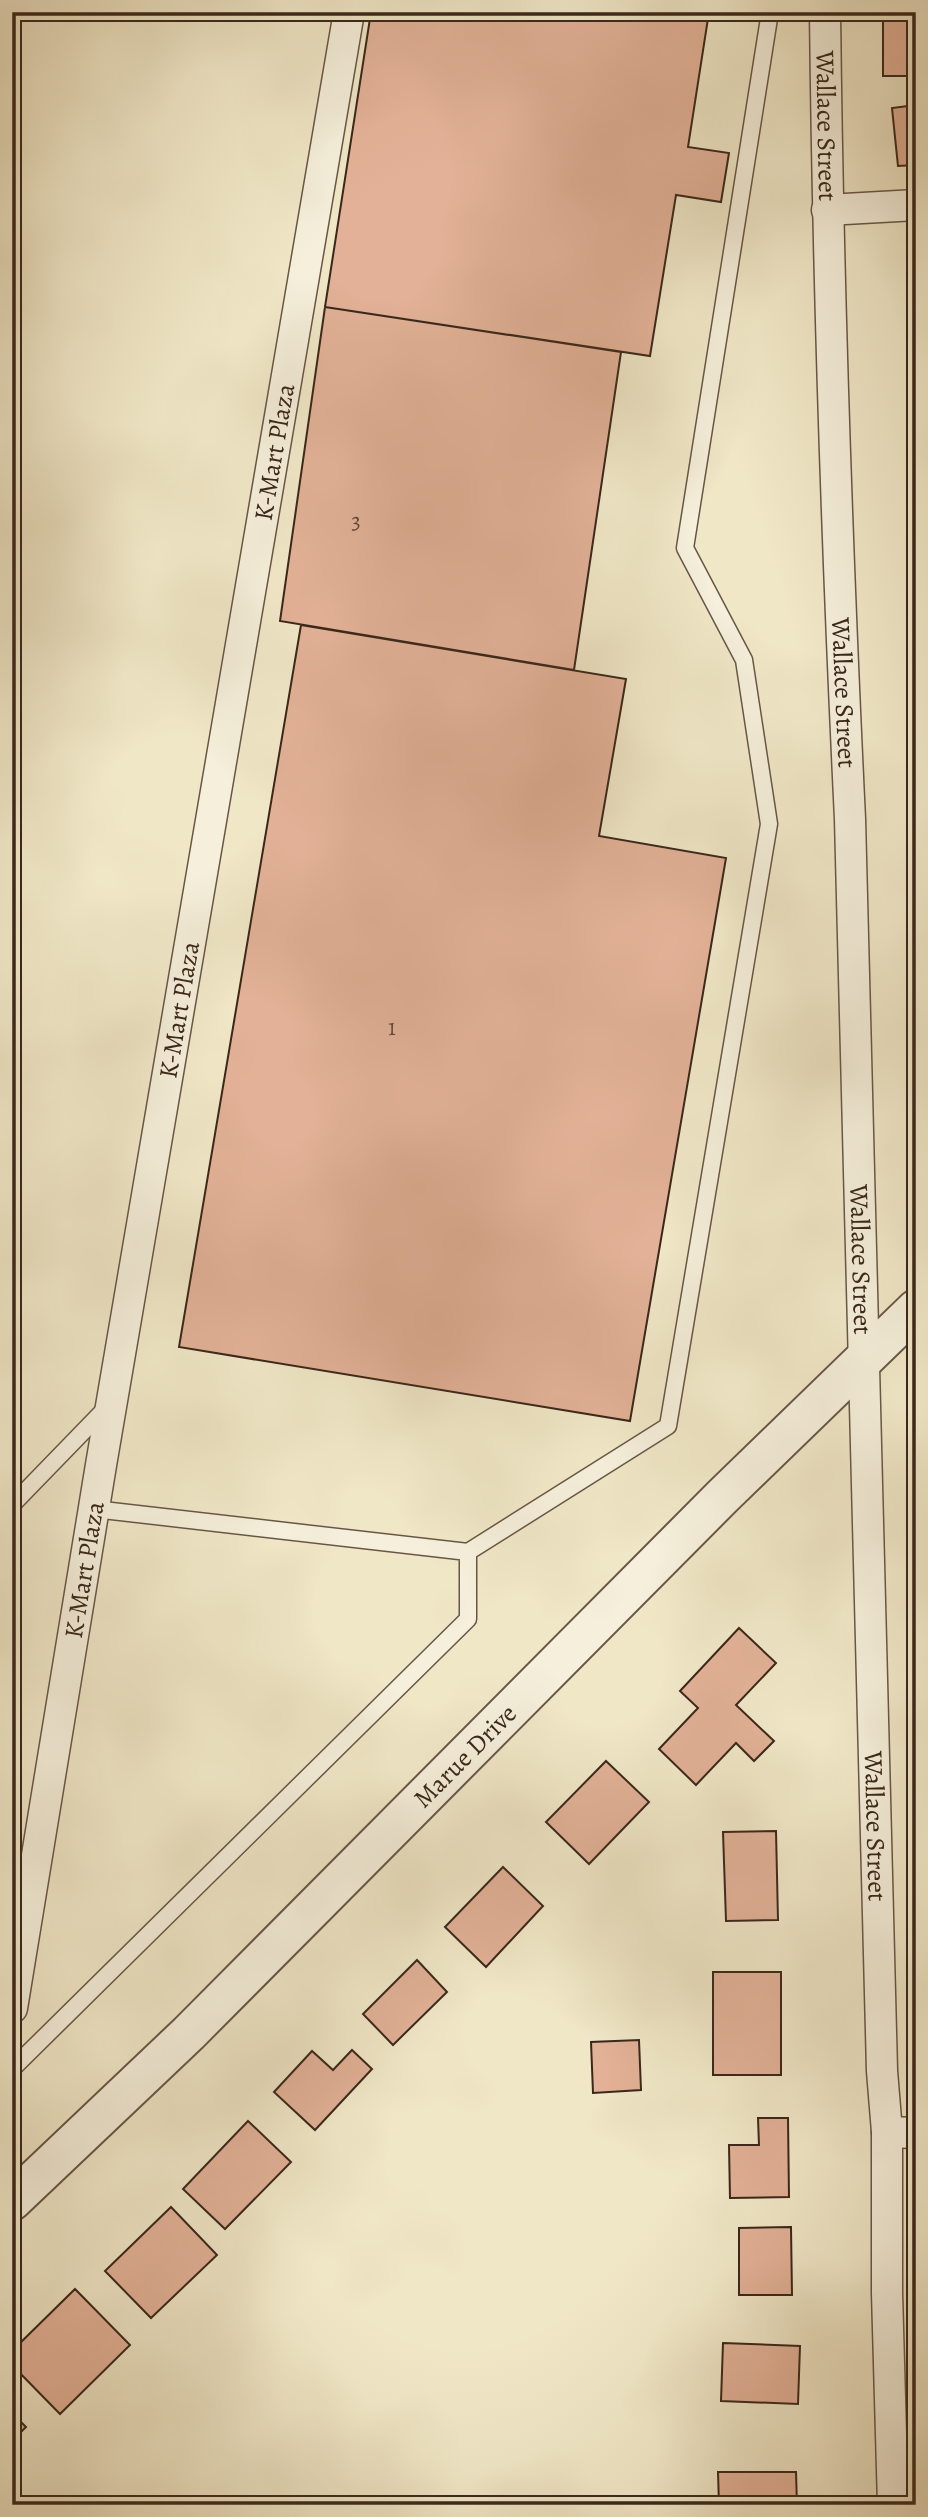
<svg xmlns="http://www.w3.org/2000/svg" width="928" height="2517" viewBox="0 0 928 2517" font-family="Alegreya,serif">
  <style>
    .building { fill: #e2b197; stroke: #3a271b; stroke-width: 2 }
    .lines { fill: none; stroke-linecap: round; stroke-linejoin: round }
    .service-casing { stroke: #685746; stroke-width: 19 }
    .minor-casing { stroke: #685746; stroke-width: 33 }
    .tertiary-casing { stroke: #685746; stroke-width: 42 }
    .service { stroke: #f5efdb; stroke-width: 16 }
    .minor { stroke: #f5efdb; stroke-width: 30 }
    .tertiary { stroke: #f5efdb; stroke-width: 38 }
    .labels { text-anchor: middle; stroke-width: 7; stroke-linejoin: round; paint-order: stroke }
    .number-label { font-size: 23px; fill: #644a3a }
    .street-label { font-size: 26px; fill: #3a271b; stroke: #f5efdb }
  </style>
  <rect width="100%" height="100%" fill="#f0e7c7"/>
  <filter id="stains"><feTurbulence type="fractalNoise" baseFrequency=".00286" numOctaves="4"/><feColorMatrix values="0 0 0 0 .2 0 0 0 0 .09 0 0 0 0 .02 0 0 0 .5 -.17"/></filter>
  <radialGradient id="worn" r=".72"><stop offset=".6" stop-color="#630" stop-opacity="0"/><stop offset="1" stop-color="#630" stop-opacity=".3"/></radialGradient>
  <path class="building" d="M371,12h338l-21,135 41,6 -8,49 -45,-7 -26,161 -325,-49z
    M883,12h33v64h-33z
    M916,105v60l-18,1 -6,-58z
    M325,307l296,45 -47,318 -294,-49z
    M301,625l325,54 -27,157 127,22 -96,563 -451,-74z
    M739,1628l37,35 -40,42 38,36 -20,20 -18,-18 -40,42 -37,-36 39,-41 -18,-17z
    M606,1761l43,41 -60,62 -43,-42z
    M776,1831l2,89 -52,1 -3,-89z
    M503,1867l40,39 -57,61 -41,-40z
    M417,1960l30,32 -54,53 -30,-31z
    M713,1972h68v103h-68z
    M639,2040l2,50 -48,3 -2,-51z
    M352,2050l20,19 -57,61 -41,-38 38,-41 21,19z
    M758,2118h30l1,79 -59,1 -1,-53h30z
    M248,2121l43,41 -66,67 -42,-40z
    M171,2207l46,48 -66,63 -46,-47z
    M791,2227l1,68h-53v-67z
    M75,2289l55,56 -70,69 -48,-49v-14z
    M723,2343l77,3 -2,58 -77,-3z
    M12,2413l14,14 -14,14z
    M718,2472h78l1,33h-78z"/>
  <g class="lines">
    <g class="service-casing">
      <path id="service" d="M12,1505l96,-99
        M94,1509l374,43 200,-126 101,-602 -25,-164 -59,-112 85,-536
        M12,2069l456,-450v-67"/>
    </g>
    <g class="minor-casing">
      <g id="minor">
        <path id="s1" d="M825,12c3,269 12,538 25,807l32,1252 5,61v161l6,212"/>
        <path d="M827,210l89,-5"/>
        <path id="s2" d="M12,2008l89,-543 248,-1453"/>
        <path d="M887,2132l29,1"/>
      </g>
    </g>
    <g class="tertiary-casing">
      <g id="tertiary">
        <path id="s3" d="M12,2201l177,-168 534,-537 193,-187"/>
      </g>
    </g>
    <use href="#service" class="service"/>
    <use href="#minor" class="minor"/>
    <use href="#tertiary" class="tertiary"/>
  </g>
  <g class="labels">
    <g class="number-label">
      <text x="356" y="529">3</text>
      <text x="392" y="1035">1</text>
    </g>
    <g class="street-label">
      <text dy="9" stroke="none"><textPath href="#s1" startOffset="114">Wallace Street</textPath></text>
      <text dy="9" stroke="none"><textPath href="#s2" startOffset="1578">K-Mart Plaza</textPath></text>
      <text dy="9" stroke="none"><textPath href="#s1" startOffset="681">Wallace Street</textPath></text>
      <text dy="9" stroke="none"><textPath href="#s2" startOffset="1012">K-Mart Plaza</textPath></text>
      <text dy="9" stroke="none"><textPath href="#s1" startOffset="1248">Wallace Street</textPath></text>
      <text dy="9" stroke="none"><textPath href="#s2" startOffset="444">K-Mart Plaza</textPath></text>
      <text dy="9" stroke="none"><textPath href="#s3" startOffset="635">Marue Drive</textPath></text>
      <text dy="9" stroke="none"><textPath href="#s1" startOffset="1815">Wallace Street</textPath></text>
    </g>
  </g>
  <rect width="928" height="2517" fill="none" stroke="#f0e7c7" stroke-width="42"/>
  <rect x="14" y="14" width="900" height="2489" fill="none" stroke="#3a271b" stroke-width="3.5"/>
  <rect x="21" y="21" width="886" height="2475" fill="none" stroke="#3a271b" stroke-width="2"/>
  <rect width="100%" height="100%" filter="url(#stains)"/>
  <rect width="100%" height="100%" fill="url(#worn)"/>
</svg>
